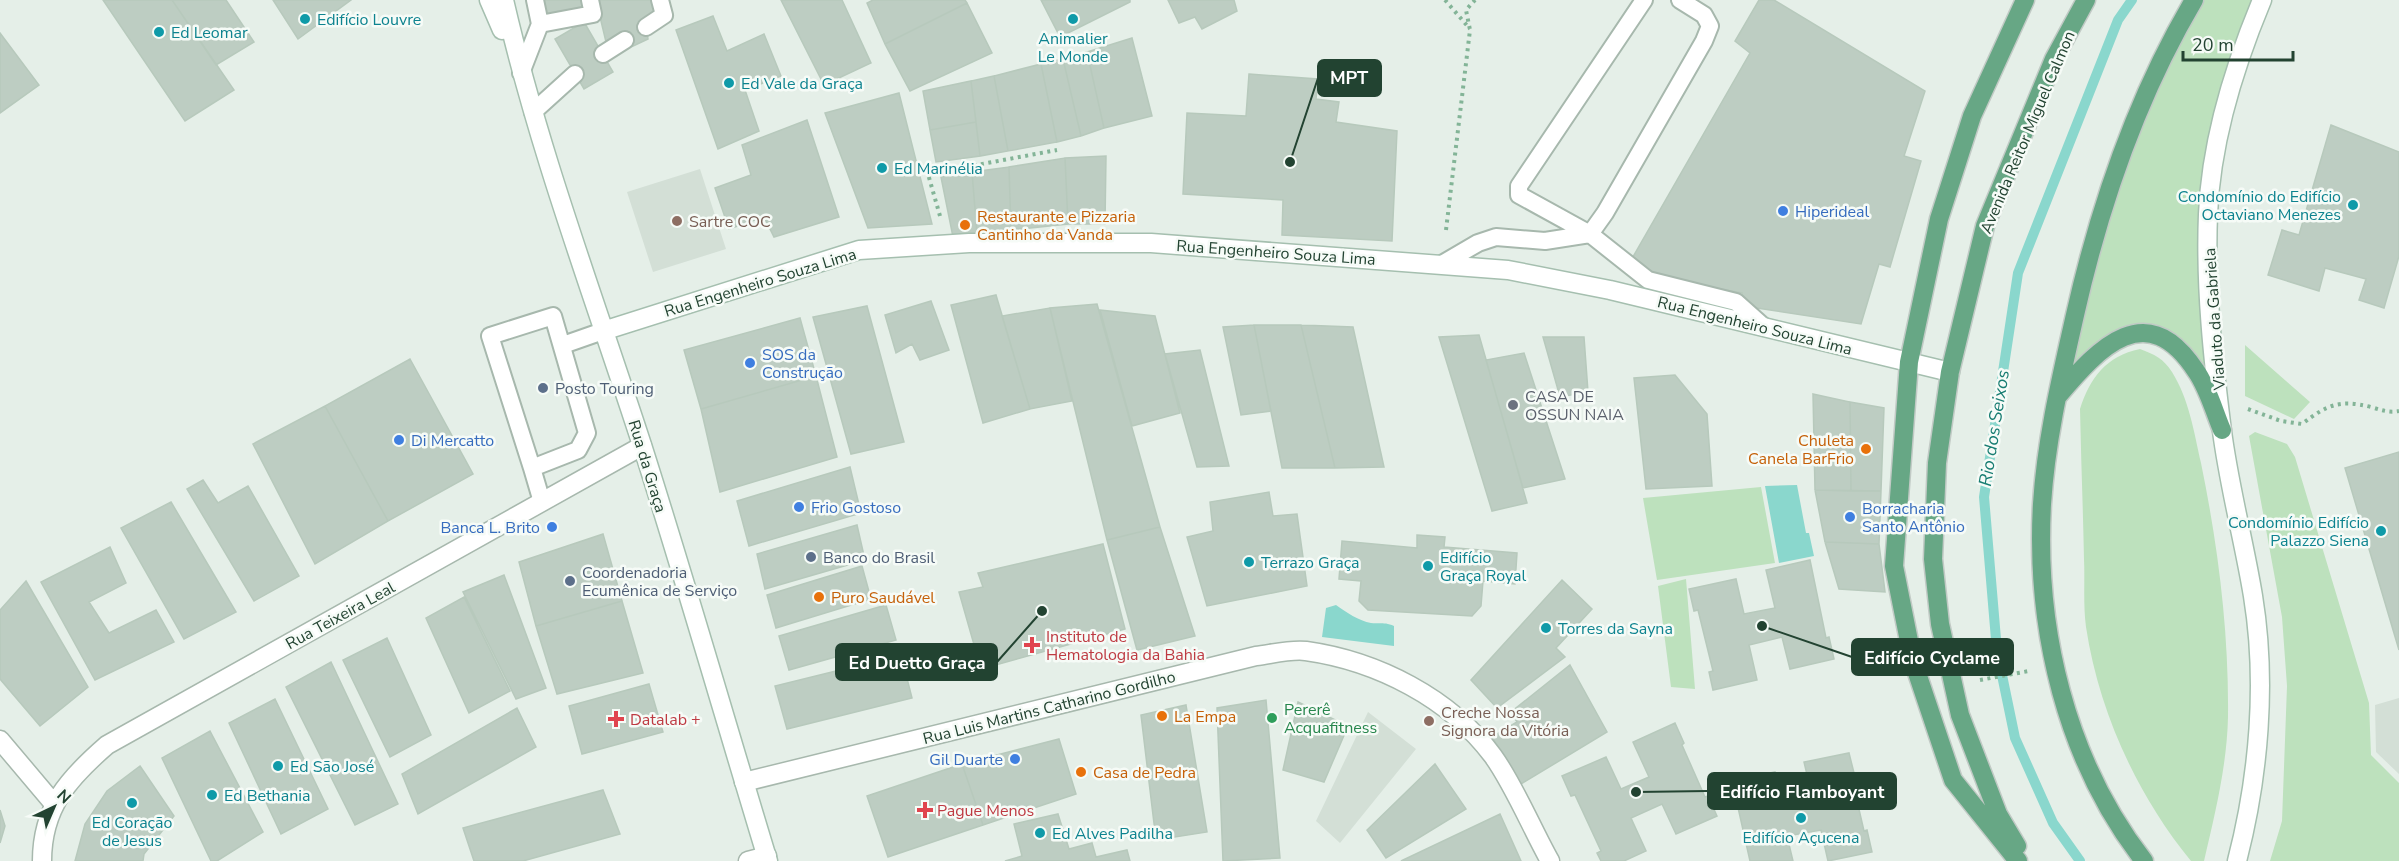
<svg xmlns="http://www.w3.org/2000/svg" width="2399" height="861" viewBox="0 0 2399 861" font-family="'Nunito Sans',sans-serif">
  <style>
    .built { fill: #d3dfd6 }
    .green { fill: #bde1bd }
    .water { fill: #8ad7cd }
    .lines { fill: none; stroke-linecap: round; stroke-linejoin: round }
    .stream { stroke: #8ad7cd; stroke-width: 10 }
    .building { fill: #bdcdc2; stroke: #b7c9bc; stroke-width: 1.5 }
    .lane-casing { stroke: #a7b8ad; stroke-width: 20 }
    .street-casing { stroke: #a7b8ad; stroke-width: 21 }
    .secondary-casing { stroke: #a5bfaf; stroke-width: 21 }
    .primary-casing { stroke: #c1cac5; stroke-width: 21 }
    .path { stroke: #83b497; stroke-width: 4; stroke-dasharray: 3 4.5; stroke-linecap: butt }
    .lane { stroke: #fff; stroke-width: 16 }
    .street { stroke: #fff; stroke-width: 18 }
    .secondary { stroke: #fff; stroke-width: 18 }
    .primary { stroke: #67a785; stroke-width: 18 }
    .culture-dot { fill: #0f9aa8; stroke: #f6fbf7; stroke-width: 2 }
    .shop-dot { fill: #3f7fe0; stroke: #f6fbf7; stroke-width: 2 }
    .education-dot { fill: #8d6e63; stroke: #f6fbf7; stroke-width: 2 }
    .food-dot { fill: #e8710a; stroke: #f6fbf7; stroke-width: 2 }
    .service-dot { fill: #5c6f8a; stroke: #f6fbf7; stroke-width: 2 }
    .worship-dot { fill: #6b7280; stroke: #f6fbf7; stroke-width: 2 }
    .health-dot { fill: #e0444e; stroke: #f6fbf7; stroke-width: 2 }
    .leisure-dot { fill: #2e9e5b; stroke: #f6fbf7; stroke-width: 2 }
    .labels { text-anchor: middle; stroke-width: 5; stroke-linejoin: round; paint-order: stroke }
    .culture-label { font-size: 16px; fill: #0d838f; stroke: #f6fbf7; text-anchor: start }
    .street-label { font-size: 16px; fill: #224331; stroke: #f6fbf7 }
    .shop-label { font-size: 16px; fill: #366cbe; stroke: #f6fbf7; text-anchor: start }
    .food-label { font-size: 16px; fill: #c56008; stroke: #f6fbf7; text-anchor: start }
    .education-label { font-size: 16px; fill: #785e54; stroke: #f6fbf7; text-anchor: start }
    .service-label { font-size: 16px; fill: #4e5e75; stroke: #f6fbf7; text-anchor: start }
    .worship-label { font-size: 16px; fill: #5b616d; stroke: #f6fbf7; text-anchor: start }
    .health-label { font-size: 16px; fill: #be3a42; stroke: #f6fbf7; text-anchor: start }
    .leisure-label { font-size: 16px; fill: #27864d; stroke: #f6fbf7; text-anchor: start }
    .water-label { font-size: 18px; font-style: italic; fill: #187d72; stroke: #f6fbf7 }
    .leader { fill: none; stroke: #224331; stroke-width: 2 }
    .callout-dot { fill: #224331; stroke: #f6fbf7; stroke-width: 2 }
    .callout { fill: #224331; stroke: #224331; stroke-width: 2 }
    .callout-label { font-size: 18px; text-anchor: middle; font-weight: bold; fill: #fff }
  </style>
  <rect width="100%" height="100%" fill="#e5efe8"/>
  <path class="built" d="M700,169l26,80 -73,23 -26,-80z
    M2399,698v76l-23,-22 -1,-47z
    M1368,712l48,37 -76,94 -24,-22z"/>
  <path class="green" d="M2199,0h58l-45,133 -1,251c-13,-17 -28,-47 -49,-57 -36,-16 -74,22 -94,47l17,-76 52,-171z
    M2245,345l65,57 -16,17 -49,-23z
    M2140,349c14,5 24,10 32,23 17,27 22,60 29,91 17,83 28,168 27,254 -1,48 -13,97 -24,144h-13c-54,-66 -92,-149 -105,-234 -3,-22 -1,-46 -2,-68 -1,-50 -3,-100 -4,-150 10,-31 26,-53 60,-60z
    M2255,432l32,12 8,13 74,246 2,52 28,28v78h-129l12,-40 5,-135 -5,-69 -33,-181z
    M1761,487l14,76 -118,17 -14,-82z
    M1686,579l9,110 -24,-2 -13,-101z"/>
  <path class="water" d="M1797,485l9,48h3l5,23 -35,7 -14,-77z
    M1336,605c10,7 23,16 35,18 9,1 14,-1 23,3v20l-72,-9 4,-29z"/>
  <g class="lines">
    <path class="stream" d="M2080,861l-27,-38 -38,-85 -18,-87 -13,-154 34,-224 100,-253 14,-20"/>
  </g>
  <path class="building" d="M103,0h69l62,90 -49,31z
    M172,0h54l28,42 -38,23z
    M273,0h78l-53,39z
    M542,0h43l1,7 -41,9z
    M596,0h57l6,17 -13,7 2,15 -21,10 -3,-15 -18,8z
    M781,0h61l29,63 -47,22z
    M873,0h92l2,3 -82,41 -18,-41z
    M1041,0h89v2l-70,35z
    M1168,0h66l3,11 -35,18 -7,-12 -16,6z
    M1759,0h15l151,91 -21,65 17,5 -31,106 -11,-3 -18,60 -117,-18 -2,-13 -87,-16 -25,-15 120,-209 -15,-12z
    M967,3l25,50 -82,38 -25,-47z
    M713,16l14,35 37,-17 17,42 -36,14 14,41 -41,18 -42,-119z
    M584,22l29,50 -29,17 -29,-50z
    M0,33l39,52 -39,28z
    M1132,38l20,78 -48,12 -17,-76z
    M1087,52l17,76 -23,8 -18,-77z
    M1063,59l18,77 -24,6 -16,-78z
    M1041,64l16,78 -49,9 -14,-75z
    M1249,74l69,5 -2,20 23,3 -3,20 61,9 -5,110 -110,-6 1,-35 -100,-6 4,-81 59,3z
    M994,76l14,75 -28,5 -9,-75z
    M971,81l5,41 -46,8 -7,-39z
    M899,93l33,131 -64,4 -43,-115z
    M807,120l32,97 -65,20 -10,-20 -35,12 -14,-41 36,-13 -9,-30z
    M976,122l4,34 -44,6 -6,-32z
    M2331,125l68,27v104l-15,52 -25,-8 7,-21 -41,-11 -6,23 -51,-16 14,-45 17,5z
    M1106,156l-1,68h-37l-3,-66z
    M1065,158l3,66 -57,6 -2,-63z
    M1009,167l2,63 -34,4 -5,-62z
    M972,172l5,62 -24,3 -12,-60z
    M996,295l34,114 -47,14 -32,-118z
    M931,301l18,49 -29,10 -8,-16 -16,9 -11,-38z
    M1097,304l63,223 -53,13 -57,-232z
    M867,306l37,136 -53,12 -38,-137z
    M1050,308l22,93 -42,8 -28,-93z
    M1100,310l55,6 25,97 -48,13z
    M800,318l16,58 -115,33 -17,-59z
    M1254,325l17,86 -30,4 -18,-88z
    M1254,325h47l34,143h-53z
    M1301,325l52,2 31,140 -49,1z
    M1479,335l48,168 -35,8 -53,-174z
    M1543,337h41l4,55 -28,5z
    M1200,350l29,116 -32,1 -32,-113z
    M1524,353l41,126 -42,9 -37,-128z
    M410,359l63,115 -85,47 -63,-115z
    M1675,375l32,39 5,72 -66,3 -12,-111z
    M816,376l21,81 -117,35 -19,-83z
    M1813,394l37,8 1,89 -36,-1z
    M1850,402l34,6 -3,83h-30z
    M325,406l63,115 -73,43 -62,-120z
    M2399,452v198l-54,-182z
    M850,467l11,46 -112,33 -12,-45z
    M203,480l15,23 30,-17 51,90 -45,25 -67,-112z
    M1815,490l66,1 -2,53 -54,-2z
    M1269,492l4,24 24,-2 10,72 -100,20 -20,-69 26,-6 -3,-29z
    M171,502l65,110 -52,27 -63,-111z
    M857,525l8,35 -100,29 -8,-35z
    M1160,527l35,109 -58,14 -30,-110z
    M603,534l19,67 -86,25 -17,-64z
    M1417,535l28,2 -1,10 73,6 -2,31 -32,-3 -2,25 -9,10 -104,-6 -9,-9 2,-20 -22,-2 3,-38 75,7z
    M1825,542l54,2 6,48 -46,-3z
    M1103,544l22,85 -144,40 -22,-77 24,-5 -5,-14z
    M110,547l16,36 -37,19 20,31 47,-23 18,32 -79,38 -54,-98z
    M1810,560l16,78 3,-1 5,22 -44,10 -8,-32 -33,8 8,35 -44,10 -4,-18 4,-1 -15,-61 -4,1 -5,-22 47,-10 8,35 31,-6 -9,-38z
    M862,566l9,33 -95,29 -9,-33z
    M504,575l42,113 -30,11 -53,-107z
    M1562,580l30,29 -36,39 9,9 -68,51 -26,-28z
    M26,581l62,106 -48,39 -40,-47v-69z
    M464,597l46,94 -41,22 -43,-95z
    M622,601l21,72 -86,21 -21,-68z
    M886,605l10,35 -107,30 -10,-34z
    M387,638l44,97 -41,22 -47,-97z
    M901,655l11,43 -125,31 -12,-43z
    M331,662l67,142 -43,21 -69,-138z
    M1570,665l37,67 -86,52 -29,-47 25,-15 -6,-10z
    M649,684l14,48 -81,22 -13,-48z
    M275,699l53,110 -47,25 -52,-111z
    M1266,700l14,158 -57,3 -6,-153z
    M1298,702l50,24 -24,56 -41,-12z
    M1186,705l21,127 -51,8 -15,-125z
    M517,708l19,39 -118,67 -16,-40z
    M1675,723l9,20 -2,2 23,52 3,-1 9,20 -41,18 -14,-30 -31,14 15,33 -22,10h-23l-4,-8 4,-2 -26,-56 -4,1 -9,-20 44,-19 15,32 28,-12 -16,-35z
    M210,731l53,101 -46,29h-6l-49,-103z
    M1059,739l17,55 -93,31 -21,-61z
    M1849,753l5,20 -3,2 13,56 3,-1 5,22 -44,9 -7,-31 -34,6 6,25h-43l-13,-58 -4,1 -6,-22 48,-10 8,34 30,-6 -9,-38z
    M962,764l21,61 -95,32 -21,-61z
    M1435,764l31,45 -80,49 -19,-28z
    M140,766l34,50 -30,38 -1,7h-68l10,-37 22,-33z
    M603,790l17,44 -97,27h-49l-11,-33z
    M0,810l5,16 -5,17z
    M1058,814l11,35 23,-6 4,14 31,-7 3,11h-125l17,-5 -8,-32z
    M1500,814l21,47h-120z"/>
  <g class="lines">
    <g class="lane-casing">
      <path id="lane" d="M535,0l5,24 53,-10 -3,-14
        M1644,0l-125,186v9l71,39 58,46 88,22 28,25
        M646,27l18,-12 -4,-15
        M603,54l22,-14
        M521,73l19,-49
        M533,112l42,-38
        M1442,264l36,-21 18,-6 49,4 45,-7 15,-21 99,-172 6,-15 -6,-11 -24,-15
        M553,316l34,117 -9,17 -46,18 -42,-132z
        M563,345l40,-14
        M532,468l10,34"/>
    </g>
    <g class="street-casing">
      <path id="street" d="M0,740l54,64
        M744,782l512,-126c16,-2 35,-7 50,-5 71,10 144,47 187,105 21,29 39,73 57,105
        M42,861c0,-54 27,-83 65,-116l535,-299
        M748,861l19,-5"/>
    </g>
    <g class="secondary-casing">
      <path id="secondary" d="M489,0l13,30
        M504,0c35,152 90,297 138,445 44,138 84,278 126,416
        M603,331l256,-81 110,-7h182l357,27 102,20 340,82
        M2237,861c22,-85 30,-179 16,-265 -9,-55 -24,-110 -31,-165 -9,-71 -17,-145 -14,-217 3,-73 26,-147 54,-214"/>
    </g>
    <g class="primary-casing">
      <path id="primary" d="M2058,396c41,-49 89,-100 138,-25 12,17 18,40 26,59
        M2017,846l-19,-32 -38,-99 -20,-91 -7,-65 4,-96 13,-91 35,-146 69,-167 32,-59
        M2018,861l-65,-81 -40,-119 -19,-95 15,-204 30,-143 33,-103 53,-116
        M2144,861c-78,-100 -109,-232 -102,-357 4,-64 19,-127 33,-189 25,-111 61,-217 119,-315"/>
    </g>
    <path class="path" d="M1445,0l25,29
      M940,216l-12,-42 129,-24
      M1446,230l24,-200 -4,-20 9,-10
      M2248,409l33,12 21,3c25,-19 37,-25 69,-17 10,3 18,6 28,4
      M1980,680l49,-9"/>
    <use href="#lane" class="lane"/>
    <use href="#street" class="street"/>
    <use href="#secondary" class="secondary"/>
    <use href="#primary" class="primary"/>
  </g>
  <g class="culture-dot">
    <circle cx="305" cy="19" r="6"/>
    <circle cx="1073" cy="19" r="6"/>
    <circle cx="159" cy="32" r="6"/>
    <circle cx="729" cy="83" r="6"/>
    <circle cx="882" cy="168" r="6"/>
    <circle cx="2353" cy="205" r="6"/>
    <circle cx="2381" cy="531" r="6"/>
    <circle cx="1249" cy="562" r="6"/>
    <circle cx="1428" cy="566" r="6"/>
    <circle cx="1546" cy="628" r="6"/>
    <circle cx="278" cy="766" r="6"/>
    <circle cx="212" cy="795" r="6"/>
    <circle cx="132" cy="803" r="6"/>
    <circle cx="1801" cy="818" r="6"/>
    <circle cx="1040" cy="833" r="6"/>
  </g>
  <g class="shop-dot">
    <circle cx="1783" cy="211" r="6"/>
    <circle cx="750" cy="363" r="6"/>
    <circle cx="399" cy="440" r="6"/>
    <circle cx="799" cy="507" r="6"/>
    <circle cx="1850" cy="517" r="6"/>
    <circle cx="552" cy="527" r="6"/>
    <circle cx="1015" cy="759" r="6"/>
  </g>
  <g class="education-dot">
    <circle cx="677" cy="221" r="6"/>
    <circle cx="1429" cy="721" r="6"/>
  </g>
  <g class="food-dot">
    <circle cx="965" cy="225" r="6"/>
    <circle cx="1866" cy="449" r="6"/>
    <circle cx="819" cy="597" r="6"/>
    <circle cx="1162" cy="716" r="6"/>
    <circle cx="1081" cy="772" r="6"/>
  </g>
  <g class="service-dot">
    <circle cx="543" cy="388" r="6"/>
    <circle cx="811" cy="557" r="6"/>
    <circle cx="570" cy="581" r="6"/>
  </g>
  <circle class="worship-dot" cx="1513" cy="405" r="6"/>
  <g class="health-dot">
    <path d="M1029 636h6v6h6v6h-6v6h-6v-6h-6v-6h6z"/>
    <path d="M613 710h6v6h6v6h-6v6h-6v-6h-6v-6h6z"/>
    <path d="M922 801h6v6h6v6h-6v6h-6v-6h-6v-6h6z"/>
  </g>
  <circle class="leisure-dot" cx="1272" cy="718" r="6"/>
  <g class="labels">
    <g class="culture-label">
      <text x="317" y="25">Edifício Louvre</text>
      <text x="171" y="38">Ed Leomar</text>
      <text x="1073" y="44" text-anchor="middle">Animalier<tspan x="1073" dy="18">Le Monde</tspan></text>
      <text x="741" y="89">Ed Vale da Graça</text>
      <text x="894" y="174">Ed Marinélia</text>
      <text x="2341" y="202" text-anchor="end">Condomínio do Edifício<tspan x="2341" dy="18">Octaviano Menezes</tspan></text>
      <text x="2369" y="528" text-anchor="end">Condomínio Edifício<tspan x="2369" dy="18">Palazzo Siena</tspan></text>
      <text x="1440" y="563">Edifício<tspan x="1440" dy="18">Graça Royal</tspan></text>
      <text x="1261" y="568">Terrazo Graça</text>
      <text x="1558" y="634">Torres da Sayna</text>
      <text x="290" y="772">Ed São José</text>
      <text x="224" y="801">Ed Bethania</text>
      <text x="132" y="828" text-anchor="middle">Ed Coração<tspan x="132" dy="18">de Jesus</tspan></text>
      <text x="1052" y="839">Ed Alves Padilha</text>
      <text x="1801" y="843" text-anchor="middle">Edifício Açucena</text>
    </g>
    <g class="street-label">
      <text transform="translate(2027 132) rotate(-67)" y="6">Avenida Reitor Miguel Calmon</text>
      <text transform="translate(1276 252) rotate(4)" y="6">Rua Engenheiro Souza Lima</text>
      <text transform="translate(760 282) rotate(-17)" y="6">Rua Engenheiro Souza Lima</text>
      <text transform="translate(2214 319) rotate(-94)" y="6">Viaduto da Gabriela</text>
      <text transform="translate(1755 325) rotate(14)" y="6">Rua Engenheiro Souza Lima</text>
      <text transform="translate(648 466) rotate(73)" y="6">Rua da Graça</text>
      <text transform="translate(340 615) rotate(-29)" y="6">Rua Teixeira Leal</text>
      <text transform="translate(1049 707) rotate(-14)" y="6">Rua Luis Martins Catharino Gordilho</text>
    </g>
    <g class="shop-label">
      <text x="1795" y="217">Hiperideal</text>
      <text x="762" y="360">SOS da<tspan x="762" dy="18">Construção</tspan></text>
      <text x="411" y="446">Di Mercatto</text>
      <text x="811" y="513">Frio Gostoso</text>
      <text x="1862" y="514">Borracharia<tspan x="1862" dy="18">Santo Antônio</tspan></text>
      <text x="540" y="533" text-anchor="end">Banca L. Brito</text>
      <text x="1003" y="765" text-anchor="end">Gil Duarte</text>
    </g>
    <g class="food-label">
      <text x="977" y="222">Restaurante e Pizzaria<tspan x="977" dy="18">Cantinho da Vanda</tspan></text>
      <text x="1854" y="446" text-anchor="end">Chuleta<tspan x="1854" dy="18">Canela BarFrio</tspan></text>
      <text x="831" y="603">Puro Saudável</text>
      <text x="1174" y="722">La Empa</text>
      <text x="1093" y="778">Casa de Pedra</text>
    </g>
    <g class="education-label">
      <text x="689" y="227">Sartre COC</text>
      <text x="1441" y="718">Creche Nossa<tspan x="1441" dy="18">Signora da Vitória</tspan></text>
    </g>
    <g class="service-label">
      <text x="555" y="394">Posto Touring</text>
      <text x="823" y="563">Banco do Brasil</text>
      <text x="582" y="578">Coordenadoria<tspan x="582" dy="18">Ecumênica de Serviço</tspan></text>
    </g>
    <g class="worship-label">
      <text x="1525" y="402">CASA DE<tspan x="1525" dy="18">OSSUN NAIA</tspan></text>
    </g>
    <g class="health-label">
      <text x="1046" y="642">Instituto de<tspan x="1046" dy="18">Hematologia da Bahia</tspan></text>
      <text x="630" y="725">Datalab +</text>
      <text x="937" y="816">Pague Menos</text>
    </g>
    <g class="leisure-label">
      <text x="1284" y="715">Pererê<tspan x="1284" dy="18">Acquafitness</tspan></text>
    </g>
    <g class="water-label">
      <text transform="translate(1994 428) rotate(-81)" y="6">Rio dos Seixos</text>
    </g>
  </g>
  <path class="leader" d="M1290 162L1318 78M1762 626L1852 657M1042 611L997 662M1636 792L1708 791"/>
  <g class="callout-dot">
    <circle cx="1290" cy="162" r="6"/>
    <circle cx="1762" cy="626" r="6"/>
    <circle cx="1042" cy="611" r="6"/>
    <circle cx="1636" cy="792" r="6"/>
  </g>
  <g class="callout">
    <rect x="1318" y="60" width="63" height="36" rx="6"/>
    <rect x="1852" y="639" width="161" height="36" rx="6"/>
    <rect x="836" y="644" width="161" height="36" rx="6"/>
    <rect x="1708" y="773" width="188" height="36" rx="6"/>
  </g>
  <g class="callout-label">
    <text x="1349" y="84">MPT</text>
    <text x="1932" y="664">Edifício Cyclame</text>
    <text x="917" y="669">Ed Duetto Graça</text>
    <text x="1802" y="798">Edifício Flamboyant</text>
  </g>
  <g transform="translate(54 807) rotate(44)" stroke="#f6fbf7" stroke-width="4.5" paint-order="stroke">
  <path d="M0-4.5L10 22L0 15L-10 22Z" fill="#224331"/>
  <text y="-9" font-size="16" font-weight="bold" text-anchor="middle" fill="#224331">N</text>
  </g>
  <path d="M2183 51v9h110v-9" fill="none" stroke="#224331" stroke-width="3"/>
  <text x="2192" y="51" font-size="18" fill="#224331" stroke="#f6fbf7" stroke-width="4.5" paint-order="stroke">20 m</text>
</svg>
